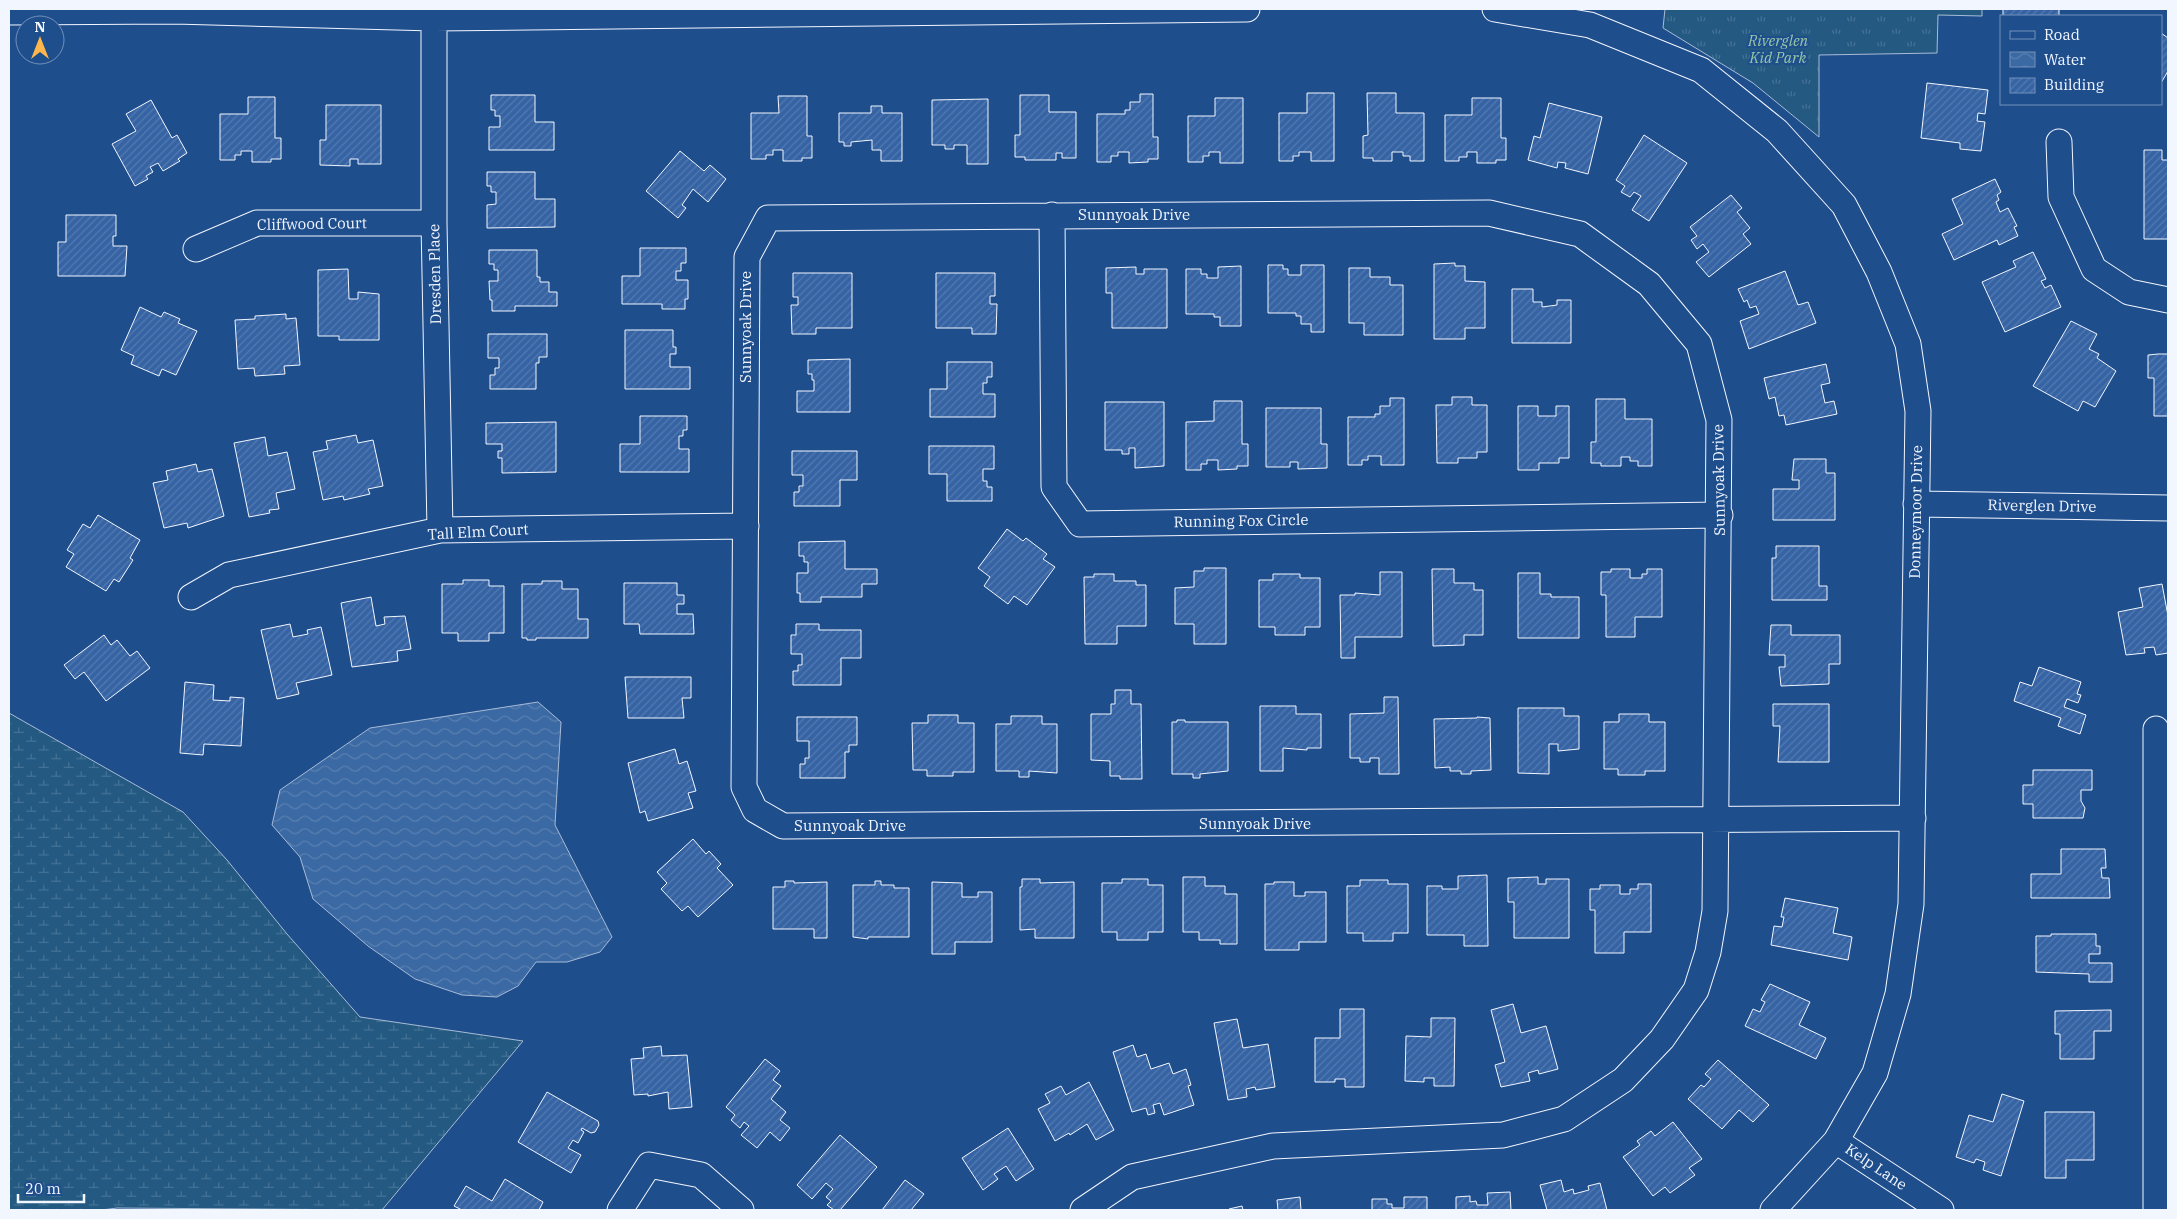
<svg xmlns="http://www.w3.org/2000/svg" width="2177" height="1219" viewBox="0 0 2177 1219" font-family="'IBM Plex Serif',serif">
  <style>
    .grass { fill: url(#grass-tufts); stroke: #a8bbd7 }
    .wetland { fill: url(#wetland-marsh); stroke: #a8bbd7 }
    .water { fill: url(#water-waves); stroke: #a8bbd7 }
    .building { fill: url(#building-hatch); stroke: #f2f6ff }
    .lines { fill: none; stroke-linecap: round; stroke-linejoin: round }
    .minor-casing { stroke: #f2f6ff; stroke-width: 27 }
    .minor { stroke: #1f4e8c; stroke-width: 25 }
    .labels { text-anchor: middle; stroke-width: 4; stroke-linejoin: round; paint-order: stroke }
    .park-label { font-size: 15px; font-style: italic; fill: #97c8a6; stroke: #1f4e8c }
    .street-label { font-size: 15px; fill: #f2f6ff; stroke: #1f4e8c }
  </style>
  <defs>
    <pattern id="grass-tufts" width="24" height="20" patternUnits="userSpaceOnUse" patternTransform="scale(1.25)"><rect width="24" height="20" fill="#245a82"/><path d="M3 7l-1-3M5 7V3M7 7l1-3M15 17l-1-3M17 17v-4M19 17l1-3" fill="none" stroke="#447295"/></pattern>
    <pattern id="wetland-marsh" width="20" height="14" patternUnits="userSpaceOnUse" patternTransform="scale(1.25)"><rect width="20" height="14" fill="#245a82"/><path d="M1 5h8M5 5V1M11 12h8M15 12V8" fill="none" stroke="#447295"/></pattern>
    <pattern id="water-waves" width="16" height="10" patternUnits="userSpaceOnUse" patternTransform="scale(1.25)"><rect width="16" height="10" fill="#3b69a3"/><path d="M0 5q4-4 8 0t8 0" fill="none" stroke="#587fb1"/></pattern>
    <pattern id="building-hatch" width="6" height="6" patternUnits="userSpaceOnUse" patternTransform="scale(1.25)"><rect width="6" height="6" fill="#3563a3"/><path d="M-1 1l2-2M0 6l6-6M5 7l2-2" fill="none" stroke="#537ab1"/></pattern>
  </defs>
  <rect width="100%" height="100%" fill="#1f4e8c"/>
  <path class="grass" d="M1665,9h317v7l-44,-1 -1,38 -118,2v82l-66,-54 -90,-55z"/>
  <path class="wetland" d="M9,713l174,99 44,48 60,74 73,83 163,24 -141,169 -265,-2 -15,2h-93z"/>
  <path class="water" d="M538,702l23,20 -6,103 57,112 -12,15 -33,10h-31l-18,24 -21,11 -35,-2 -47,-16 -47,-33 -55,-47 -13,-42 -28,-32 8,-35 90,-62z"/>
  <path class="building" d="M2003,9h56v7h-56z
    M2161,33l7,5v33l-7,12z
    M1927,83l61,7 -3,24 -7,-1 -1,8 8,1 -4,29 -21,-2v-6l-39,-5z
    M1307,93h27v68h-23v-9h-12v4h-6v5h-14v-48h28z
    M1367,93h29v20h28v48h-14v-5h-7v-4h-11v9h-19v-3h-10v-22l5,-1z
    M1140,94h13v43h5v22h-10v3l-19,1v-11h-11v4h-7v6h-14v-48h28v-4h5v-8h10z
    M491,95h44v27h19v28h-65v-23h11v-11h-5v-6h-4z
    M1020,95h29v17h27v46h-14v-5h-6v7h-31v-3h-10v-22h5z
    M778,96h29v40h5v22h-10v3h-19v-11h-10v5h-7v4h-15v-46h28z
    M248,97h27v41h6v21h-10v3h-19v-11h-11v4h-6v5h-15v-46h28z
    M1215,98h28v65h-23v-11h-11v4h-6v6h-15v-46h27z
    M1472,98h29v40h5v22h-10v3h-19v-11h-10v5h-8v4h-14v-46h27z
    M988,99v65h-21v-19h-13v4h-9v-4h-13v-45z
    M151,100l21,38 5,-3 10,18 -9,6 2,2 -17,10 -5,-8 -8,4 3,5 -7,4 2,3 -13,7 -23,-42 24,-13 -10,-17z
    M1549,103l53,14 -14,57 -23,-6 1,-5 -8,-1 -1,6 -29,-8 6,-24 6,2z
    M326,105h55v59h-23v-5h-8v7l-30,-1v-25h6z
    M871,106h11v7h20v48h-21v-11h-9v-10l-21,2v4h-7v-4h-5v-29h32z
    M1644,135l43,28 -38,58 -17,-11 9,-14 -7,-4 -4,5 -9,-5 4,-6 -9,-6z
    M2144,150h18v10h6v79h-24z
    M680,151l24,20 6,-6 16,14 -18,23 -15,-13 -11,16 4,3 -8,10 -32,-27z
    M487,172h48v27h20v28l-68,1v-23l9,-1v-12h-5v-6h-4z
    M1995,179l6,13 -4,3 2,5 -3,2 4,10 8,-4 9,18 -3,1 4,9 -19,9 -2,-5 -43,20 -12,-26 21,-10 -11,-25z
    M1731,195l11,13 -5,4 13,16 -7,6 8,10 -42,33 -13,-15 13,-10 -6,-8 -6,5 -6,-9 6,-4 -7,-9z
    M66,215h50v21h-3v10h14l-2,30h-67v-34h8z
    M640,248h46v15h-5v8h-5v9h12v19h-3v10h-23v-5h-40v-28h18z
    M489,250h48v27h3v5h9v10h8v14h-42v5h-23v-11h-2l-1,-19h9v-11h-4v-6h-5z
    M2033,252l13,27 -5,2 4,7 6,-3 10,22 -56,25 -23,-50 34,-15 -3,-6z
    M1455,263v3h10v15l20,1v46h-20v11h-31v-75z
    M1268,265h15v4h5v6h13v-10h23v67h-13v-8h-10v-8h-5v-3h-28z
    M1241,266v60h-21v-9h-6v-3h-28v-45h15v5h6v4h11v-11z
    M1136,267v7h8v-5h23v59h-55v-35h-6v-25z
    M1349,268h21v9h20v8h13v50h-39v-12h-15z
    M348,269l1,30h9v-7l21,2v46h-40v-4h-21v-66z
    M1785,271l13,34 10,-3 8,21 -67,26 -9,-28 19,-7 -3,-8 -6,2 -3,-8 -3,2 -6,-13z
    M793,273h59v55h-36v6h-24l-1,-29h7v-8h-5z
    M936,273h59v23h-5v8h7l-1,30h-24v-6h-36z
    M1512,289h21v13h9v5l15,-2v-5h14v43h-59z
    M140,307l21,10 3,-5 16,7 -2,4 19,8 -21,44 -14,-6 -3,7 -28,-12 3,-8 -13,-6z
    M286,314v5l10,-1 4,47 -16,1 1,8 -30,2 -1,-8 -16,1 -3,-49 20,-1v-3z
    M2071,321l26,13 -8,15 10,5 -2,4 19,13 -21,36 -12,-6 -5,10 -45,-25z
    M625,330h48v17h3v7h-6v13h20v22h-65z
    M488,334h59v23h-8v6h-3v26h-46v-14h5v-7h4v-10h-11z
    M2158,354h10v62h-14v-38h-6v-23z
    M850,359v53h-53v-21h17v-11h-2v-6h-4v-14z
    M947,362h45v15h-5v6h-4v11h12v23h-65v-28h17z
    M1826,364l4,19 -9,2 4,18 9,-2 3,13 -51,11 -2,-10 -5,1 -4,-19 -6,2 -5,-21z
    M1452,397h20v8h15v47h-10v6h-19v5h-21l-1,-58h16z
    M1390,398h14v67h-23v-9h-13v4h-6v5h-14v-48h27v-3h5v-8h10z
    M1596,399h29v20h27v47h-14v-5h-8v-4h-9v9h-20v-3h-10v-21h5z
    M1214,401h28v43h6v22h-11v3l-19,1v-10h-11v4h-6v6h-15v-48l28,-1z
    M1105,402h59v64l-29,2v-20h-6v6h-7v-4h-17z
    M1518,406h20v10h18v-10h13v52h-10v5h-20v7h-21z
    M1266,408h55v36h6v24l-29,1v-7h-8v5h-24z
    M640,416h47v14h-4v6h-4v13h10v23h-69v-28h20z
    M556,422v50l-54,1v-15h-4v-7h4v-7h-16v-21z
    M356,435l2,8 15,-3 10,46 -15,3 2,5 -26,6 -1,-4 -20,4 -10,-48 15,-3 -2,-8z
    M265,437l3,19 19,-4 8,37 -19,4 3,16 -10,1 1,3 -21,4 -15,-74z
    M929,446h65v23h-11v12h4v6h5v14h-45v-27h-18z
    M792,451h65v29h-17v26h-46v-14h5v-6h4v-11h-11z
    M1794,459h32v14h9v47h-62v-31h26v-9h-7z
    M196,464l2,8 14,-3 12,47 -36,12 -1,-5 -23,5 -11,-45 15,-3 -2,-9z
    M98,515l42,25 -10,18 3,2 -14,22 -5,-3 -8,12 -40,-24 8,-13 -7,-4 16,-26 7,4z
    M1007,529l16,12 3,-3 21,16 -4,5 12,8 -28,38 -13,-9 -6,8 -24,-18 6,-9 -12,-9z
    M845,541v28h32v15h-15v13h-41v5h-21v-9h-3v-20h11v-11h-4v-6h-5v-14z
    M1776,546h43v40h8v14h-55v-42h4z
    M1204,568h22v76h-32v-20h-19v-36l19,-1v-16h10z
    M1432,569h22v14h20v7h9v45h-19v10l-31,1z
    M1611,569h19v9h12v-4h5v-5h15v48h-27v20h-29v-42h-5v-23h10z
    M1380,572h22v65h-47v21h-14l-1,-63h15v-2l25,2z
    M1518,573h22v21h11v3h28v41h-61z
    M1094,574h20v7h22v4h10v41h-29v18h-32l-1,-67h10z
    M1273,574h27v4h20v49h-15v8h-30v-8h-16v-47h14z
    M463,580h26v6h15v47h-15v8h-31v-8h-16v-49h21z
    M542,581h20v8h16v30h10v19h-52v2h-9v-2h-5v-54h20z
    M624,583h53v12h7v9h-7v10h16l1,20h-54l-1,-10h-15z
    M2162,584l6,32v37l-12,2 -2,-8 -10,1 1,5 -19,2 -8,-43 25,-5 -4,-19z
    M371,597l5,29 9,-2 -1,-7 21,-1 6,33 -14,2 1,10 -46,6 -11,-64z
    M290,624l3,13 15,-3 -1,-4 14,-3 11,48 -36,8 3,11 -22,5 -16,-69z
    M796,624h23v6h42v28h-20v27h-48v-14h5v-6h4v-11h-11v-19h5z
    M1771,625h20v10h49v29h-11v20l-48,2 -2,-19h6v-12h-16z
    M104,635l7,10 6,-5 13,16 7,-5 13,17 -44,33 -22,-29 -9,7 -11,-14z
    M2039,667l42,15 -4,12 4,1 -3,8 -11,-4 -3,8 22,8 -6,19 -22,-8 3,-8 -47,-17 6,-19 12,4z
    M625,677h66v21h-9l2,20h-56z
    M185,682l29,3 -1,15 17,1v-4l14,1 -3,48 -37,-2 -1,11 -23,-2z
    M1115,690h16v14h10l1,75h-22v-3h-10v-15l-19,-1v-46h20v-10h4z
    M1384,697h14l1,77h-20v-16h-9v4h-10v-4h-10v-44l34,-1z
    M1773,704h56v58h-51l2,-36h-7z
    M1260,706h36v8h25v34h-14v2l-24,-2v23h-23z
    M1518,708h46v8h15v33l-21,2v-7h-9v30l-31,-1z
    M1619,714h30v8h16v49h-20v4h-27v-6h-14v-47h15z
    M928,715h30v8h16v49h-21v4h-26v-6h-14l-1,-47h16z
    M1011,716h31v8h15v49l-28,-2v6h-10v-6h-23v-47h15z
    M797,717h60v28h-8v7h-4v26h-45v-14h5v-6h4v-17h-12z
    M1477,717l13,1 1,52 -20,1v3h-10v-3h-11v-4l-15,1 -1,-49 43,-1z
    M1177,720h8v2h43v49l-28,3v4h-7v-4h-21v-52h5z
    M675,749l4,15 8,-3 9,30 -8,2 5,15 -45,13 -3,-10 -5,2 -12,-50z
    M2033,770h59v20h-11v11l4,7 -2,10h-50v-14h-10v-19h10z
    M693,839l13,15 3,-3 12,13 -4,4 16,17 -35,32 -10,-11 -6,5 -21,-22 6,-6 -10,-11z
    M2061,849h44l1,19h-5l1,10h7l1,20h-79v-24h30z
    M1487,875l1,71h-24v-11h-37v-49h15v3h16v-13z
    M1183,877h22v9h20v8h12v50h-17v-4h-21v-8h-16z
    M1538,877v7h8v-5h23v59h-55v-36h-6v-24z
    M1022,879h18v4l34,-1v56h-39v-9l-15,1v-43h2z
    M1122,879h26v6h15v47h-15v8h-31v-8h-15v-49h20z
    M1360,880h28v4h20v49h-15v8h-30v-8h-16v-47h13z
    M785,881h9v2l33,-1v56h-13v-9h-41v-42h12z
    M875,881h6v4h13v3h15v49h-41v2l-15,-2v-52h22z
    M932,882l30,1v14h16v-5h14v50h-37v12h-23z
    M1274,882h20v14h11v-4h21v50h-27v8h-34v-66h9z
    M1638,884h13v48h-27v21h-29v-43h-5v-21h10v-4h20v9h10v-5h8z
    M1785,898l53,10 -5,25 19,4 -4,23 -77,-15 3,-19 8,1 2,-10h-3z
    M2051,934h45v12h4v8h-11v9h23v19h-23v-8l-53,-2v-36h15z
    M1770,984l40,18 -11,23 27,13 -10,21 -71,-33 8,-17 7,3 5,-10 -4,-2z
    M1513,1004l8,29 25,-7 12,43 -19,5 -1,-4 -10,3 2,8 -29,6 -6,-22 10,-3 -14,-52z
    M1340,1009h24v78h-19v-8h-10v3h-20v-44h25z
    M2111,1010v21h-17v28h-34v-25h-5v-23z
    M1431,1018h24l-1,68h-20v-8h-10v4l-19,-1 1,-45 25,1z
    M1237,1019l6,29 25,-4 7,43 -19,3 -1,-3 -9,2 1,8 -19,3 -14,-77z
    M1133,1045l4,12 9,-3 5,15 18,-6 4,11 13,-5 5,16 -3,1 6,19 -30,10 -4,-12 -7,2 2,8 -7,2 -2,-7 -14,4 -19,-60z
    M661,1046l1,10 25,-1 5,52 -23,2 -1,-17 -20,4v-2l-14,1 -3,-36 13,-1 -1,-10z
    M765,1059l15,12 -7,9 8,6 -10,13 15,13 -6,8 10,8 -10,13 -10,-9 -13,16 -16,-13 8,-9 -5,-4 -4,6 -9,-8 4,-5 -9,-8z
    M1718,1060l51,45 -16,17 -14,-12 -17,19 -34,-30 13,-14 3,2 7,-8 -6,-5z
    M1089,1082l25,48 -18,10 -9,-16 -17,11 -1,-2 -14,8 -17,-32 12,-6 -5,-9 16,-8 5,9z
    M547,1092l51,29 1,4 -4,7 -4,1 -9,-5 -1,2 3,2 -6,11 -5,-3 -5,8 13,7 -10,18 -53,-31z
    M2002,1094l22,7 -23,75 -18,-6 2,-8 -9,-3 -2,4 -18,-6 13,-42 24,7z
    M2045,1112h49v48h-28v18h-21z
    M1673,1122l29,37 -13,9 6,7 -25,18 -5,-6 -12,9 -30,-39 17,-12 -3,-4 14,-10 4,5z
    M1008,1128l26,41 -18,12 -10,-15 -12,8 4,5 -15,11 -21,-32z
    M840,1135l37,32 -37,43h-6l-7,-5 4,-4 -5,-4 7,-8 -7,-6 -14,16 -15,-14z
    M505,1179l38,23 -4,8h-77l-8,-4 12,-20 26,15z
    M905,1180l19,14 -13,16h-29z
    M1561,1180l3,12 9,-3 1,5 15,-4 -1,-4 12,-3 7,27h-60l-7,-25z
    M1510,1192l1,18h-55v-13l14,-1v6l6,-1 1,4h11l-1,-12z
    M1300,1197l1,13h-23l-1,-10z
    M1404,1197h23v13h-55v-11h15v5h5v4h12z
    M1242,1206l1,4h-14v-1z"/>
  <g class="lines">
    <g class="minor-casing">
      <path id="minor" d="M1495,9l95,16 111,45 76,61 67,74 35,67 29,72 10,67 -7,493 -13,90 -23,79 -39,68 -63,69
        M9,12l166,-1 259,7 813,-9
        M434,18v205l6,307
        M2059,142l2,55 33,72 35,23 39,8
        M1052,215l2,272 26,37 640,-9
        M196,249l61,-26h177
        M1916,504l252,4
        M191,597l38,-22 211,-45 306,-4
        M2156,729v481
        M1836,1141l105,69
        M620,1210l29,-45 52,10 40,35
        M1083,1210l49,-33 141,-31 230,-11 61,-16 59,-39 39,-41 34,-49 12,-38 7,-41 4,-491 -20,-76 -50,-60 -69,-50 -91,-21 -721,5 -21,39 -3,530 11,23 28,16 1130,-8"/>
    </g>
    <use href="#minor" class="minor"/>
  </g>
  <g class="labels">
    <g class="park-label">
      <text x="1778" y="46">Riverglen<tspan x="1778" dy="17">Kid Park</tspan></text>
    </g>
    <g class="street-label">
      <text x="1134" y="220">Sunnyoak Drive</text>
      <text transform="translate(312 224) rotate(-1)" y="5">Cliffwood Court</text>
      <text transform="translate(435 274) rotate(-91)" y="5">Dresden Place</text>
      <text transform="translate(746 327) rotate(-90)" y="5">Sunnyoak Drive</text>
      <text transform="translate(1719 480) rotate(-91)" y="5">Sunnyoak Drive</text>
      <text transform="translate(2042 506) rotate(1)" y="5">Riverglen Drive</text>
      <text transform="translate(1916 512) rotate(-89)" y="5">Donneymoor Drive</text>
      <text transform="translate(1241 521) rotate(-1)" y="5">Running Fox Circle</text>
      <text transform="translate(478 532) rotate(-3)" y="5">Tall Elm Court</text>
      <text x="1255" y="829">Sunnyoak Drive</text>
      <text x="850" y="831">Sunnyoak Drive</text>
      <text transform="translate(1876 1167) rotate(34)" y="5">Kelp Lane</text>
    </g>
  </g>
  <rect width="2177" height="1219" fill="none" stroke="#f2f6ff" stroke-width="20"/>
  <rect x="2000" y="15" width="162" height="90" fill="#1f4e8c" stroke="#7391ba"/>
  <rect x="2010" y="31" width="25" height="8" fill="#1f4e8c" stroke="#7391ba"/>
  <text x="2044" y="40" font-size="15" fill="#f2f6ff">Road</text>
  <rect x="2010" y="52" width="25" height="15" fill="url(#water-waves)" stroke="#7391ba"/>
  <text x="2044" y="65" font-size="15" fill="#f2f6ff">Water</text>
  <rect x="2010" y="78" width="25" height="15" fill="url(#building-hatch)" stroke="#7391ba"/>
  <text x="2044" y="90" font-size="15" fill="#f2f6ff">Building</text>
  <g transform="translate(40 40)"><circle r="24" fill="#1f4e8c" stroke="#7391ba"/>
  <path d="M0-4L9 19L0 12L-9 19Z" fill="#ffb74d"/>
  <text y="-8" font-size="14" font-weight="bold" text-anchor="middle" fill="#f2f6ff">N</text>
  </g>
  <path d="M18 1194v8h66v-8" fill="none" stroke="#f2f6ff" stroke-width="2.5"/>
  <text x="25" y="1194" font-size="15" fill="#f2f6ff" stroke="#1f4e8c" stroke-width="4" paint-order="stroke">20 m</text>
</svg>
